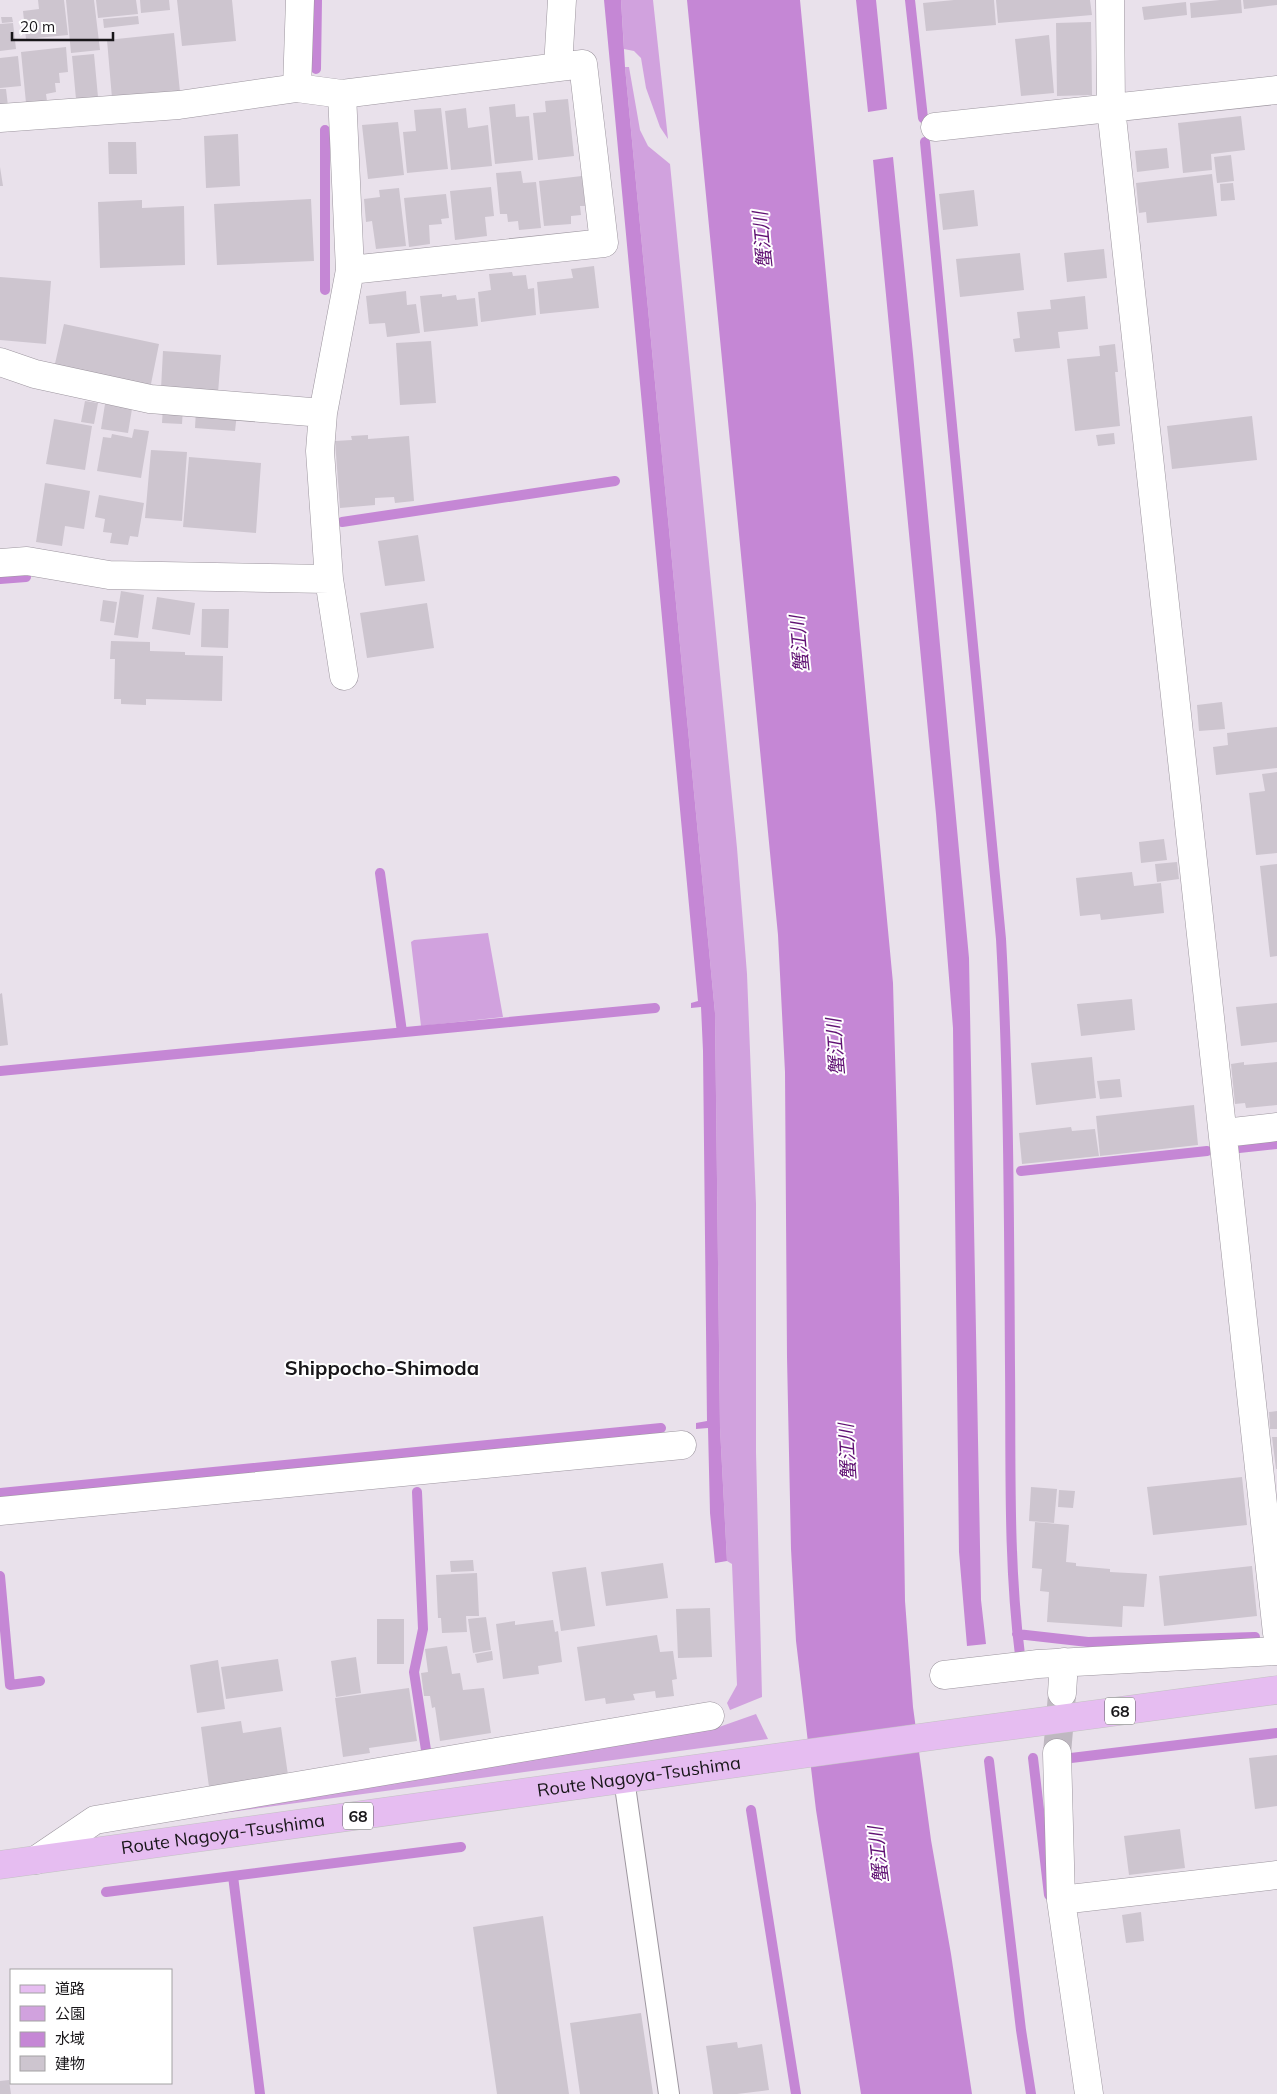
<svg xmlns="http://www.w3.org/2000/svg" width="1277" height="2094" viewBox="0 0 1277 2094" font-family="Mulish,'Noto Sans JP',sans-serif">
  <style>
    .green { fill: #d1a2de }
    .water { fill: #c587d5 }
    .lines { fill: none; stroke-linecap: round; stroke-linejoin: round }
    .stream { stroke: #c587d5; stroke-width: 10 }
    .building { fill: #cdc5cf }
    .street-tunnel { stroke: #bfb8c1; stroke-width: 28; stroke-dasharray: 28 14; stroke-linecap: butt }
    .lane-casing { stroke: #9d969f; stroke-width: 22 }
    .street-casing { stroke: #9d969f; stroke-width: 29 }
    .primary-casing { stroke: #c3c2c3; stroke-width: 29 }
    .lane { stroke: #fff; stroke-width: 20 }
    .street { stroke: #fff; stroke-width: 28 }
    .primary { stroke: #e6bdf1; stroke-width: 28 }
    .labels { text-anchor: middle; stroke-width: 4; stroke-linejoin: round; paint-order: stroke }
    .shield { fill: #fff; stroke: #5d5c5e; stroke-width: 1 }
    .shield-label { font-size: 16px; font-weight: bold; fill: #181619 }
    .street-label { font-size: 18px; fill: #181619; stroke: #fff }
    .water-label { font-size: 19px; font-style: italic; fill: #5f1072; stroke: #fff }
    .quarter-label { font-size: 20px; font-weight: bold; fill: #181619; stroke: #fff }
  </style>
  <rect width="100%" height="100%" fill="#e9e1eb"/>
  <path class="green" d="M621,0h32l15,139 -8,-12 -14,-39 -5,-30 -7,-7 -10,-2z
    M625,67h4l11,63 8,16 22,18 67,684 10,126 9,230v248l6,245 -32,13 -3,-7 10,-18 -5,-121 -5,-3 -7,-133 -5,-415z
    M488,933l15,84 -82,9 -10,-84 3,-2z
    M756,1714l12,25 -640,87v-5l591,-94z"/>
  <path class="water" d="M604,0h17l4,67 90,946 5,415 7,133 -12,2 -5,-50 -2,-85 -12,1v-6l11,-2 -4,-370 -2,-44 -10,1v-5l7,-2z
    M687,0h113l93,983 6,215 6,403 8,106 18,133 20,114 21,140h-111l-45,-284 -20,-169 -5,-92 -4,-192 -2,-285 -7,-137z
    M856,0h20l11,109 -19,3z
    M893,157l20,197 56,604 12,642 5,44 -19,2 -8,-94 -6,-524 -17,-214 -63,-654z"/>
  <g class="lines">
    <path class="stream" d="M910,0l13,118
      M316,69l1,-69
      M325,130v160
      M925,142l76,797c8,143 8,285 9,428 1,96 -2,193 10,288
      M342,522l273,-41
      M0,579l26,-2
      M380,873l22,159
      M0,1071l655,-63
      M1239,1148l38,-4
      M1021,1171l186,-20
      M417,1492l6,137 -9,43 12,78
      M0,1493l661,-65
      M0,1576l10,109 30,-4
      M1017,1634l71,8 167,-5
      M1033,1758l16,137
      M1071,1758l206,-25
      M989,1761l32,269 10,64
      M751,1810l45,284
      M233,1876l27,218
      M106,1892l355,-45"/>
  </g>
  <path class="building" d="M38,0h26l4,35 -42,4 -3,-28 16,-2z
    M66,0h28l6,50 -29,3z
    M96,0h40l2,14 -40,4z
    M140,0h29l1,10 -29,3z
    M177,0h55l4,41 -54,5z
    M954,0h40l2,25 -70,6 -3,-28z
    M996,0h94l2,15 -94,8z
    M1220,0h21l1,13 -51,5 -1,-15z
    M1243,0h34v5l-33,4z
    M1186,2l1,13 -43,5 -2,-13z
    M138,16l1,8 -35,4 -1,-9z
    M1,17h11l1,5 -11,1z
    M1091,22l1,73 -35,1 -1,-73z
    M13,23l3,26 -16,2v-27z
    M174,33l6,59 -68,6 -5,-58z
    M1049,35l5,58 -33,3 -6,-57z
    M66,47l2,25 -9,1 1,10h-5l1,9 -10,2 1,7 -21,2 -5,-51z
    M94,54l4,43 -22,2 -4,-43z
    M18,56l3,30 -21,2v-30z
    M0,89h6l2,17 -8,1z
    M568,99l6,57 -36,4 -5,-47 13,-1 -1,-11z
    M515,104l1,13 13,-1 4,44 -38,4 -6,-57z
    M441,108l7,61 -41,4 -4,-41 13,-1 -2,-21z
    M466,108l2,20 20,-3 4,41 -41,4 -6,-59z
    M1241,116l4,34 -34,4 1,16 -29,3 -5,-50z
    M398,122l6,53 -36,4 -6,-54z
    M238,134l2,52 -34,2 -2,-52z
    M108,142h28l1,32h-28z
    M1167,148l2,20 -32,4 -2,-21z
    M1231,155l3,26 -17,2 -3,-26z
    M0,167l3,19h-3z
    M521,171l2,12 13,-1 5,46 -22,2 -1,-9 -10,1 -1,-8h-7l-4,-41z
    M1212,174l5,42 -70,7 -1,-11 -7,1 -3,-30z
    M582,176l3,30h-5l1,9 -10,1v8l-27,2 -5,-45z
    M1233,183l2,17 -14,1 -1,-17z
    M491,187l3,29 -9,1 2,19 -32,4 -5,-49z
    M399,188l7,58 -30,3 -4,-28 -6,1 -2,-23 16,-2 -1,-7z
    M974,190l4,36 -35,4 -4,-36z
    M446,194l3,24 -8,1 1,5 -13,1 1,19 -21,3 -5,-49z
    M311,199l3,62 -97,4 -3,-61z
    M142,200v8l42,-2 1,59 -85,3 -2,-66z
    M1104,249l3,29 -40,4 -3,-29z
    M1020,253l4,37 -64,7 -4,-38z
    M594,266l5,42 -59,6 -3,-32 36,-4 -2,-9z
    M512,272l1,4 13,-1 2,14 6,-1 2,27 -55,7 -3,-30 13,-2 -2,-16z
    M0,277l51,4 -5,63 -46,-4z
    M406,291l1,14 9,-1 4,29 -33,4 -2,-14 -16,1 -3,-28z
    M442,294v3l14,-2 1,5 18,-2 3,28 -54,6 -4,-36z
    M1085,296l3,33 -30,3 2,16 -45,4 -2,-13 7,-1 -3,-26 34,-3 -1,-9z
    M64,324l95,20 -9,45 -96,-21z
    M431,341l5,62 -36,2 -4,-62z
    M1115,344l3,28h-3l5,54 -45,5 -8,-72 33,-3 -1,-10z
    M163,351l58,4 -3,38 -57,-4z
    M85,401l13,2 -4,21 -13,-2z
    M105,404l27,5 -4,24 -27,-4z
    M163,407l20,1 -1,16 -20,-1z
    M196,410l41,3 -2,18 -40,-3z
    M1252,416l5,44 -85,9 -5,-43z
    M54,419l38,7 -7,44 -39,-6z
    M134,429l15,2 -8,47 -44,-7 6,-34 8,1 1,-4 20,4z
    M1114,433l1,11 -17,2 -2,-11z
    M368,435v4l41,-3 5,65 -19,2 -1,-6 -19,1v7l-35,3 -5,-67 17,-1 -1,-4z
    M151,450l36,2 -5,69 -37,-3z
    M189,457l72,6 -5,70 -73,-6z
    M45,483l45,8 -6,38 -19,-3 -3,20 -26,-4z
    M99,495l45,8 -6,34 -8,-1 -2,9 -18,-2 2,-10 -9,-1 2,-13 -10,-2z
    M418,535l7,46 -40,5 -7,-45z
    M121,591l23,4 -6,43 -24,-3z
    M157,597l38,6 -5,32 -38,-6z
    M103,600l14,2 -3,21 -14,-2z
    M427,603l7,45 -67,10 -7,-45z
    M202,609h27l-1,39 -27,-1z
    M111,641l39,1v9l35,1v3l38,1 -1,45 -76,-2v6l-25,-1v-5h-7l1,-40h-5z
    M1222,702l3,27 -26,2 -2,-26z
    M1277,727v41l-61,7 -3,-28 15,-2 -1,-12z
    M1277,772v81l-21,2 -7,-62 16,-2 -3,-17z
    M1164,839l3,21 -26,3 -2,-21z
    M1177,862l2,17 -22,3 -2,-18z
    M1277,864v92l-7,1 -10,-91z
    M1132,872l2,14 27,-3 3,30 -63,7 -1,-6 -20,2 -4,-38z
    M2,993l6,52 -8,1v-52z
    M1132,999l3,31 -54,6 -4,-32z
    M1277,1003v39l-36,4 -5,-39z
    M1092,1057l4,41 -60,7 -5,-42z
    M1244,1062v3l33,-3v43l-31,3 -1,-5 -10,1 -4,-40z
    M1120,1079l2,18 -22,2 -3,-18z
    M1194,1105l4,40 -98,11 -4,-40z
    M1071,1127l1,4 23,-2 4,27 -77,8 -3,-31z
    M1277,1411v18h-7l-1,-17z
    M1272,1437h5v32h-1z
    M1242,1477l5,48 -94,10 -6,-48z
    M1031,1487l26,2 -3,34 -25,-2z
    M1059,1490l16,1 -2,17 -15,-1z
    M1035,1522l34,3 -3,37 10,1v3l34,3v3l37,2 -3,33 -21,-1 -1,21 -75,-5 2,-30 -9,-1 2,-22 -10,-1z
    M473,1560l1,11 -23,1 -1,-11z
    M663,1563l5,35 -62,8 -5,-34z
    M1252,1566l5,50 -93,10 -5,-50z
    M586,1567l9,59 -34,5 -9,-59z
    M477,1573l2,43h-13l1,16 -25,1 -1,-15h-3l-2,-43z
    M710,1608l2,49 -34,1 -2,-49z
    M486,1617l5,33 -18,3 -5,-34z
    M377,1619h27v45h-27z
    M553,1620l2,12 3,-1 4,31 -24,4 1,8 -36,5 -7,-55 19,-3v4z
    M657,1635l3,17 13,-1 4,28 -5,1 2,16 -18,2 -1,-7 -22,3 2,6 -29,4 -1,-6 -20,3 -8,-54z
    M447,1646l5,28 8,-1 3,17 21,-2 7,45 -51,8 -5,-34 -3,1 -2,-12h-6l-3,-23 7,-1 -3,-23z
    M492,1651l1,9 -16,3 -2,-9z
    M356,1657l5,36 -25,4 -5,-36z
    M278,1659l5,32 -57,8 -5,-32z
    M218,1660l7,49 -28,4 -7,-48z
    M409,1688l8,53 -48,7 1,5 -27,4 -8,-59z
    M241,1721l2,12 38,-6 7,48 -79,12 -8,-60z
    M1277,1755v51l-22,3 -6,-51z
    M1180,1829l5,39 -56,7 -5,-39z
    M1141,1912l3,29 -18,2 -4,-28z
    M543,1916l26,178h-72l-24,-167z
    M641,2013l12,81h-73l-10,-71z
    M737,2042l1,6 24,-4 7,46 -32,4h-24l-7,-48z
    M9,2080l2,14h-11v-13z"/>
  <g class="lines">
    <path class="street-tunnel" d="M1057,1753l5,-58"/>
    <g class="lane-casing">
      <path id="lane" d="M624,1779l45,315"/>
    </g>
    <g class="street-casing">
      <path id="street" d="M1110,0l1,108 166,1525
        M558,67l4,-67
        M297,88l3,-88
        M342,94l8,176 -27,143 -3,38 9,128 15,97
        M0,118l179,-13 118,-17 45,6 241,-30 21,179 -254,27
        M935,127l342,-37
        M0,362l35,12 115,25 173,14
        M0,563l27,-2 82,14 220,4
        M1224,1133l53,-6
        M0,1511l682,-66
        M944,1675l94,-11 239,-13
        M1062,1693l2,-31
        M1057,1753l4,147 28,194
        M36,1860l59,-40 615,-104
        M1061,1900l216,-25"/>
    </g>
    <g class="primary-casing">
      <g id="primary">
        <path id="s1" d="M0,1865l962,-133 315,-42"/>
      </g>
    </g>
    <use href="#lane" class="lane"/>
    <use href="#street" class="street"/>
    <use href="#primary" class="primary"/>
  </g>
  <g class="labels">
    <g class="shield">
      <rect x="1105" y="1697.5" width="30" height="27" rx="4"/>
      <rect x="343" y="1802.5" width="30" height="27" rx="4"/>
    </g>
    <g class="shield-label">
      <text x="1120" y="1717">68</text>
      <text x="358" y="1822">68</text>
    </g>
    <g class="street-label">
      <text dy="6" stroke="none"><textPath href="#s1" startOffset="645">Route Nagoya-Tsushima</textPath></text>
      <text dy="6" stroke="none"><textPath href="#s1" startOffset="225">Route Nagoya-Tsushima</textPath></text>
    </g>
    <g class="water-label">
      <text transform="translate(762 240) rotate(-95)" y="7">蟹江川</text>
      <text transform="translate(799 644) rotate(-95)" y="7">蟹江川</text>
      <text transform="translate(835 1047) rotate(-94)" y="7">蟹江川</text>
      <text transform="translate(847 1452) rotate(-93)" y="7">蟹江川</text>
      <text transform="translate(878 1855) rotate(-96)" y="7">蟹江川</text>
    </g>
    <g class="quarter-label">
      <text x="382" y="1375">Shippocho-Shimoda</text>
    </g>
  </g>
  <rect x="10" y="1969" width="162" height="115" fill="#ffffff" stroke="#a3a2a3"/>
  <rect x="20" y="1985" width="25" height="8" fill="#e6bdf1" stroke="#a3a2a3"/>
  <text x="55" y="1994" font-size="15" fill="#181619">道路</text>
  <rect x="20" y="2006" width="25" height="15" fill="#d1a2de" stroke="#a3a2a3"/>
  <text x="55" y="2019" font-size="15" fill="#181619">公園</text>
  <rect x="20" y="2032" width="25" height="15" fill="#c587d5" stroke="#a3a2a3"/>
  <text x="55" y="2044" font-size="15" fill="#181619">水域</text>
  <rect x="20" y="2056" width="25" height="15" fill="#cdc5cf" stroke="#a3a2a3"/>
  <text x="55" y="2069" font-size="15" fill="#181619">建物</text>
  <path d="M12 32v8h101v-8" fill="none" stroke="#181619" stroke-width="2.5"/>
  <text x="20" y="32" font-size="15" fill="#181619" stroke="#ffffff" stroke-width="4" paint-order="stroke">20 m</text>
</svg>
